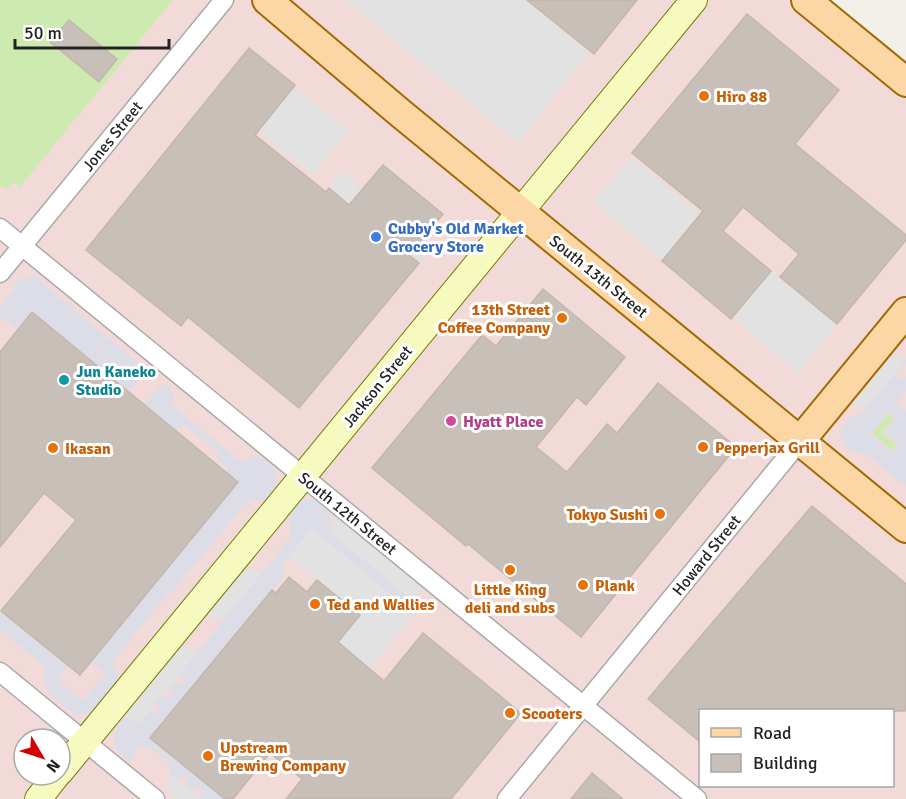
<svg xmlns="http://www.w3.org/2000/svg" width="906" height="799" viewBox="0 0 906 799" font-family="Signika,sans-serif">
  <style>
    .commercial { fill: #f2dad9; fill-rule: evenodd }
    .grass { fill: #cdebb0 }
    .parking { fill: #e2e2e2 }
    .plaza { fill: #dddde8; fill-rule: evenodd }
    .building { fill: #c7bfb8; stroke: #c4b6ab; stroke-width: 1.5 }
    .lines { fill: none; stroke-linecap: round; stroke-linejoin: round }
    .street-casing { stroke: #a9a9a9; stroke-width: 21 }
    .secondary-casing { stroke: #707d05; stroke-width: 28 }
    .primary-casing { stroke: #a06b00; stroke-width: 32 }
    .street { stroke: #fff; stroke-width: 18 }
    .secondary { stroke: #f7fabf; stroke-width: 26 }
    .primary { stroke: #fcd6a4; stroke-width: 28 }
    .food-dot { fill: #e8710a; stroke: #fff; stroke-width: 2 }
    .shop-dot { fill: #3f7fe0; stroke: #fff; stroke-width: 2 }
    .culture-dot { fill: #0f9aa8; stroke: #fff; stroke-width: 2 }
    .hotel-dot { fill: #d1479c; stroke: #fff; stroke-width: 2 }
    .labels { text-anchor: middle; stroke-width: 6; stroke-linejoin: round; paint-order: stroke }
    .food-label { font-size: 16px; font-weight: bold; fill: #c56008; stroke: #fff; text-anchor: start }
    .street-label { font-size: 16px; fill: #222; stroke: #fff }
    .shop-label { font-size: 16px; font-weight: bold; fill: #366cbe; stroke: #fff; text-anchor: start }
    .culture-label { font-size: 16px; font-weight: bold; fill: #0d838f; stroke: #fff; text-anchor: start }
    .hotel-label { font-size: 16px; font-weight: bold; fill: #b23c85; stroke: #fff; text-anchor: start }
  </style>
  <rect width="100%" height="100%" fill="#f2efe9"/>
  <path class="commercial" d="M0,0h806l100,82v717h-906zM700,710h192v76h-192zM24,739h36v36h-36z"/>
  <path class="grass" d="M0,0h173l-153,187 -7,-5 -7,8 -6,-4z
    M889,413l5,5 -12,15 15,12 -5,5 -18,-15 -1,-3z"/>
  <path class="parking" d="M345,0h184l61,51 -72,92z
    M294,87l55,43 -36,45 -54,-44z
    M631,157l69,57 -38,47 -69,-59z
    M340,171l93,78 -14,14 -90,-75z
    M771,271l66,53 -40,49 -64,-56z
    M890,356l16,1v3l-39,47 -16,-2z
    M334,514l87,71 -1,22 -88,-72z
    M312,528l102,86 -44,54 -32,-26 22,-27 -72,-58z
    M246,569l18,1 -40,49 -18,-3z
    M180,648l20,2 -59,71 -17,-3z
    M169,775l4,1 28,23h-26l-8,-6z"/>
  <path class="plaza" d="M37,270v9l8,-2 -4,5 106,88 -18,22 -97,-79 -14,17 -18,-14v-10l16,-20 -5,-3 8,-1 -2,-7 5,5 12,-4z
    M906,360v4l-10,11 6,5 4,-4v14l-10,13 10,8v76l-40,-33 -13,-2 -9,-7 -4,-10 2,-7 8,-10 11,-4zM889,412l7,6 -12,15 15,12 -6,7 -23,-18z
    M163,383l11,9 -2,13 68,56 17,-6 16,12 3,5v13l-10,15 -19,1 -74,90 -6,4 -54,66 5,16v4l-26,32 -18,2 -25,-22 -3,-5 -3,-12 1,-10 -44,-36v-20l68,56 -10,13 11,9v2l14,11 22,-27 -14,-12 147,-180 -13,-10 3,-4 -12,-10 4,-4 -37,-30 -7,8 -34,-26z
    M310,499l9,3 10,9 4,24 87,72 -1,1 -5,6 -102,-85 -32,38 7,6 -137,165 75,61h-24l-3,-3 5,-5 -5,-4 -5,5 -9,-7 4,-6 -4,-4 -5,5 -9,-6v-10l-22,-17 -9,1 -10,13 -12,-10 -4,-8 2,-11 9,-14 10,2 5,4 11,-14 6,4 4,-5 -5,-5 7,-9 6,4 4,-5 -5,-4 7,-10 6,5 4,-6 -5,-4 112,-138 -2,-23 3,-5 5,-6 6,-3z"/>
  <path class="building" d="M527,0h110l-43,54z
    M747,14l92,76 -44,54 111,91v5l-69,84 -57,-47 19,-23 -56,-47 -20,24 48,40 -40,48 -69,-58 41,-50 -71,-58z
    M69,20l48,39 -18,23 -49,-40z
    M249,48l46,37 -40,50 71,57 3,-4 20,17 34,-40 60,49 -34,41 10,8 -120,145 -111,-91 -7,9 -95,-76z
    M543,289l82,68 -39,48 -9,-8 -41,50 31,25 40,-48 10,9 41,-50 78,64 -155,190 -113,-93 -2,2 -94,-78 110,-133 14,11z
    M32,312l206,170 -158,193 -79,-64 75,-91 -32,-27 -44,54v-195z
    M812,506l94,78v127h-206v31l-52,-43 53,-63z
    M289,577l18,15 10,-12 43,35 -22,27 46,39 39,-48 98,80 -70,86h-165l16,-20 -32,-26 -37,46h-8l-75,-61 122,-148 4,3z
    M592,773l31,26h-52z"/>
  <g class="lines">
    <g class="street-casing">
      <path id="street" d="M0,228l697,571
        M0,273l224,-273
        M0,672l155,127
        M507,799l293,-358"/>
    </g>
    <g class="secondary-casing">
      <path id="secondary" d="M60,772l634,-772
        M38,799l19,-24"/>
    </g>
    <g class="primary-casing">
      <path id="primary" d="M267,0l132,112 507,416
        M806,0l100,82
        M800,441l106,-129"/>
    </g>
    <use href="#street" class="street"/>
    <use href="#secondary" class="secondary"/>
    <use href="#primary" class="primary"/>
  </g>
  <g class="food-dot">
    <circle cx="704" cy="96" r="6"/>
    <circle cx="562" cy="318" r="6"/>
    <circle cx="703" cy="447" r="6"/>
    <circle cx="53" cy="448" r="6"/>
    <circle cx="660" cy="514" r="6"/>
    <circle cx="510" cy="570" r="6"/>
    <circle cx="583" cy="585" r="6"/>
    <circle cx="315" cy="604" r="6"/>
    <circle cx="510" cy="713" r="6"/>
    <circle cx="208" cy="756" r="6"/>
  </g>
  <circle class="shop-dot" cx="376" cy="237" r="6"/>
  <circle class="culture-dot" cx="64" cy="380" r="6"/>
  <circle class="hotel-dot" cx="451" cy="421" r="6"/>
  <g class="labels">
    <g class="food-label">
      <text x="716" y="102">Hiro 88</text>
      <text x="550" y="315" text-anchor="end">13th Street<tspan x="550" dy="18">Coffee Company</tspan></text>
      <text x="715" y="453">Pepperjax Grill</text>
      <text x="65" y="454">Ikasan</text>
      <text x="648" y="520" text-anchor="end">Tokyo Sushi</text>
      <text x="595" y="591">Plank</text>
      <text x="510" y="595" text-anchor="middle">Little King<tspan x="510" dy="18">deli and subs</tspan></text>
      <text x="327" y="610">Ted and Wallies</text>
      <text x="522" y="719">Scooters</text>
      <text x="220" y="753">Upstream<tspan x="220" dy="18">Brewing Company</tspan></text>
    </g>
    <g class="street-label">
      <text transform="translate(112 136) rotate(-51)" y="6">Jones Street</text>
      <text transform="translate(599 276) rotate(39)" y="6">South 13th Street</text>
      <text transform="translate(377 386) rotate(-51)" y="6">Jackson Street</text>
      <text transform="translate(348 513) rotate(39)" y="6">South 12th Street</text>
      <text transform="translate(706 555) rotate(-51)" y="6">Howard Street</text>
    </g>
    <g class="shop-label">
      <text x="388" y="234">Cubby's Old Market<tspan x="388" dy="18">Grocery Store</tspan></text>
    </g>
    <g class="culture-label">
      <text x="76" y="377">Jun Kaneko<tspan x="76" dy="18">Studio</tspan></text>
    </g>
    <g class="hotel-label">
      <text x="463" y="427">Hyatt Place</text>
    </g>
  </g>
  <rect x="699" y="709" width="195" height="78" fill="#ffffff" stroke="#a7a7a7" stroke-width="1.5"/>
  <rect x="711" y="728" width="30" height="9" fill="#fcd6a4" stroke="#a7a7a7" stroke-width="1.5"/>
  <text x="753" y="739" font-size="18" fill="#222222">Road</text>
  <rect x="711" y="754" width="30" height="18" fill="#c7bfb8" stroke="#a7a7a7" stroke-width="1.5"/>
  <text x="753" y="769" font-size="18" fill="#222222">Building</text>
  <g transform="translate(42 757) rotate(129)"><circle r="28" fill="#ffffff" stroke="#a7a7a7" stroke-width="1.5"/>
  <path d="M0-4.5L10 22L0 15L-10 22Z" fill="#d40000"/>
  <text y="-9" font-size="16" font-weight="bold" text-anchor="middle" fill="#222222">N</text>
  </g>
  <path d="M15 39v9h154v-9" fill="none" stroke="#222222" stroke-width="3"/>
  <text x="24" y="39" font-size="18" fill="#222222" stroke="#ffffff" stroke-width="4.5" paint-order="stroke">50 m</text>
</svg>
